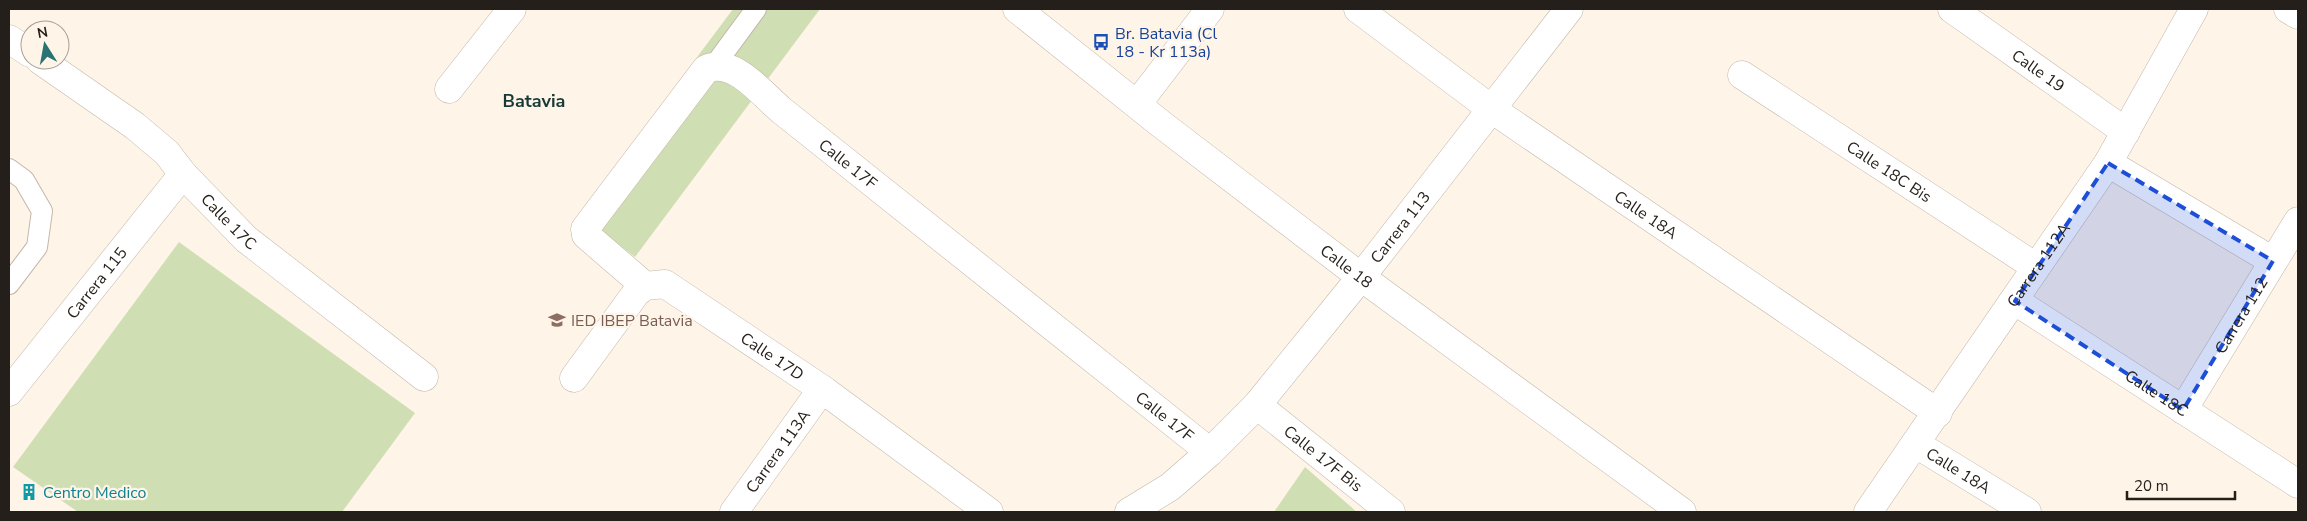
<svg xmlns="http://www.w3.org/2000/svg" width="2307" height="521" viewBox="0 0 2307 521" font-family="'Nunito Sans',sans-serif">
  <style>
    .green { fill: #d0dfb3 }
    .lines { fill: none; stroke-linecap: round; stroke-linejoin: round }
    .service-casing { stroke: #c3b6a8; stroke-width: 22 }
    .minor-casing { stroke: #c3b6a8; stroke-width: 29 }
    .tertiary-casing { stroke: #c3b6a8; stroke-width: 29 }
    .service { stroke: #fff; stroke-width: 20 }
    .minor { stroke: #fff; stroke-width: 28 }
    .tertiary { stroke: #fff; stroke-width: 28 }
    .marked { fill: #1d4ed8; fill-opacity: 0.2; stroke: #1d4ed8; stroke-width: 4; stroke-dasharray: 10 6; stroke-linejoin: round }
    .labels { text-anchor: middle; stroke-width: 4.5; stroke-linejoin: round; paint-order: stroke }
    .transit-label { font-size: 16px; fill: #164399; stroke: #fff4e8; text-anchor: start }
    .street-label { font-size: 16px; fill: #241f1a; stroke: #fff4e8 }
    .education-label { font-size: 16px; fill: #785e54; stroke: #fff4e8; text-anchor: start }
    .culture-label { font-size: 16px; fill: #0d838f; stroke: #fff4e8; text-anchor: start }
    .neighbourhood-label { font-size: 18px; font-weight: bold; fill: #173a39; stroke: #fff4e8 }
  </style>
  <rect width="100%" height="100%" fill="#fff4e8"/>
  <path class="green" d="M733,9h87l-185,248 -56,-42z
    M179,242l236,171 -73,99h-264l-65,-45z
    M1305,467l52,45h-83z"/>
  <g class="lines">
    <g class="service-casing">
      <path id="service" d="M714,66l42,-57
        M9,169l15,11 18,31 -5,36 -28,37"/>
    </g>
    <g class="minor-casing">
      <g id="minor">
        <path id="s1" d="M1358,9l132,99 448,305"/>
        <path id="s2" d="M1952,9l174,123"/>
        <path d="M2288,9l10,6"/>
        <path d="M9,39l21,14"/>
        <path id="s3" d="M40,60l95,66 32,27 16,21 63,65 178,138"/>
        <path id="s4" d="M1742,75l294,192"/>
        <path d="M449,89l63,-80"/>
        <path d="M1138,103l72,-94"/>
        <path d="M2108,163l165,98"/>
        <path id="s5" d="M645,286l-59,-51 -1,-6 121,-160c28,-12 56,25 75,41l429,342"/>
        <path id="s6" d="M2015,301l283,183"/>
        <path id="s7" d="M574,378l62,-85 9,-7 20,-2 157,105 167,123"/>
        <path id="s8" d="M9,392l174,-218"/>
        <path id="s9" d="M1257,405l134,107"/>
        <path id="s10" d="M2183,410l115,-189"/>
        <path id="s11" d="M1916,444l111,68"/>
        <path id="s12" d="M734,512l88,-123"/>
        <path id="s13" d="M1129,512l41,-25 40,-35 47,-47 104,-128 208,-268"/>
        <path id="s14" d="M1868,512l240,-349 86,-154"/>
      </g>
    </g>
    <g class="tertiary-casing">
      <g id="tertiary">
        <path id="s15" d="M1017,9l144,115 200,153 321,235"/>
      </g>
    </g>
    <use href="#service" class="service"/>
    <use href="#minor" class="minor"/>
    <use href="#tertiary" class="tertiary"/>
  </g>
  <path class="marked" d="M2108,163l165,98 -90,149 -168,-109z"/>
  <defs>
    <g id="bus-bare" transform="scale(1.35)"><path d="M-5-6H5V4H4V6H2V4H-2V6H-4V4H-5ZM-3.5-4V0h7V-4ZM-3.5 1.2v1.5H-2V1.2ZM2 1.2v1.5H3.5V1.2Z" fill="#1a4fb4" stroke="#fff4e8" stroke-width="2.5" paint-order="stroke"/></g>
    <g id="school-bare" transform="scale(1.35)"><path d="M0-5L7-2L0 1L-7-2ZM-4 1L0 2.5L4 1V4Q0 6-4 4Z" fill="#8d6e63" stroke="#fff4e8" stroke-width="2.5" paint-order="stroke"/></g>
    <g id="building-bare" transform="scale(1.35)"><path d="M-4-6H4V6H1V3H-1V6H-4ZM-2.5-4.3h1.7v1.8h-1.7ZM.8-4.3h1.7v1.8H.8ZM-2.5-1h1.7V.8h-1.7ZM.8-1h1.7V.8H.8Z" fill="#0f9aa8" stroke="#fff4e8" stroke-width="2.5" paint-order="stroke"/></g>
  </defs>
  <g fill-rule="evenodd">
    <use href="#bus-bare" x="1101" y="42"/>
    <use href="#school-bare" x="557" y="320"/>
    <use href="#building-bare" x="29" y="492"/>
  </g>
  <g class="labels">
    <g class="transit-label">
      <text x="1115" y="39">Br. Batavia (Cl<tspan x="1115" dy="18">18 - Kr 113a)</tspan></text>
    </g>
    <g class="street-label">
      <text dy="6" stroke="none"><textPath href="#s2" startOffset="106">Calle 19</textPath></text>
      <text dy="6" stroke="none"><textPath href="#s5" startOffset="461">Calle 17F</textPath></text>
      <text dy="6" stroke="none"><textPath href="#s4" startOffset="176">Calle 18C Bis</textPath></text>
      <text dy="6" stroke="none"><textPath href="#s1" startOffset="354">Calle 18A</textPath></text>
      <text dy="6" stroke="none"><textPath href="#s3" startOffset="250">Calle 17C</textPath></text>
      <text dy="6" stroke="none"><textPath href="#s13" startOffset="396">Carrera 113</textPath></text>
      <text dy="6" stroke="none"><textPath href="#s15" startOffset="418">Calle 18</textPath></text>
      <text dy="6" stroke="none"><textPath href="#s14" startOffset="300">Carrera 112A</textPath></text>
      <text dy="6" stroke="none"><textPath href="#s8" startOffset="140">Carrera 115</textPath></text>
      <text dy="6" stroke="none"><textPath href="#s10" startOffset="111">Carrera 112</textPath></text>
      <text dy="6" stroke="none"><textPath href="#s7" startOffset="266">Calle 17D</textPath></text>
      <text dy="6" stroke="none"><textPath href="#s6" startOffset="169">Calle 18C</textPath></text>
      <text dy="6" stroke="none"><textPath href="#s5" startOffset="866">Calle 17F</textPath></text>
      <text dy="6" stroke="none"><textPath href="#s12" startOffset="75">Carrera 113A</textPath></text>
      <text dy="6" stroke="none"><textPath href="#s9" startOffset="85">Calle 17F Bis</textPath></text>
      <text dy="6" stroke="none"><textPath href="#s11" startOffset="50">Calle 18A</textPath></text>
    </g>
    <g class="education-label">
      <text x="571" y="326">IED IBEP Batavia</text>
    </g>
    <g class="culture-label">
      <text x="43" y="498">Centro Medico</text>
    </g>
    <g class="neighbourhood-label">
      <text x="534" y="107">Batavia</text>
    </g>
  </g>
  <rect width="2307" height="521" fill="none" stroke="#241f1a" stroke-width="20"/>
  <g transform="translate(45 45) rotate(349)"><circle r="24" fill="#fff4e8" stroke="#a79f96"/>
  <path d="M0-4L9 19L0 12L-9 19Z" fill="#297373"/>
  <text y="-8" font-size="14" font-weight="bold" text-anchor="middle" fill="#241f1a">N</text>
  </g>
  <path d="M2127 491v8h108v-8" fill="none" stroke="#241f1a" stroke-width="2.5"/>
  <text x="2134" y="491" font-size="15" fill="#241f1a" stroke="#fff4e8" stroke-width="4" paint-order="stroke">20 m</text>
</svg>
